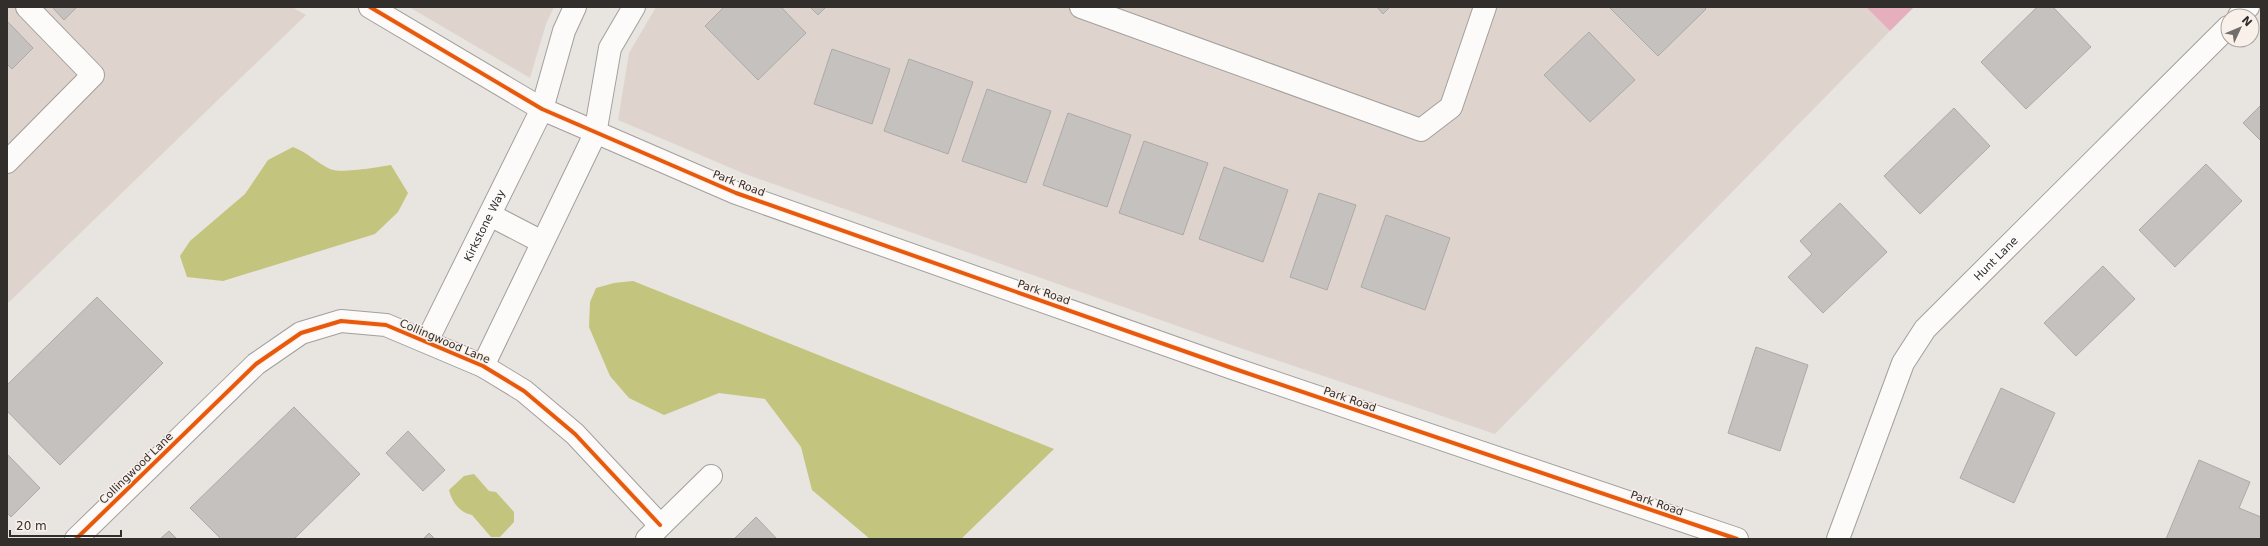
<svg xmlns="http://www.w3.org/2000/svg" width="2268" height="546" viewBox="0 0 2268 546" font-family="'DejaVu Sans',sans-serif">
  <style>
    .built { fill: #dfd4cd }
    .forest { fill: #e5afbe }
    .water { fill: #c3c47d }
    .building { fill: #c5c1bf; stroke: #ada9a7 }
    .lines { fill: none; stroke-linecap: round; stroke-linejoin: round }
    .minor-casing { stroke: #a29f9c; stroke-width: 24 }
    .minor { stroke: #fcfbfa; stroke-width: 22 }
    .cycleway-casing { stroke: #faf0ea; stroke-width: 6 }
    .cycleway { stroke: #e8590c; stroke-width: 4 }
    .labels { text-anchor: middle; stroke-width: 3; stroke-linejoin: round; paint-order: stroke }
    .street-label { font-size: 11px; fill: #322e2c; stroke: #faf0ea }
  </style>
  <rect width="100%" height="100%" fill="#e8e4e0"/>
  <path class="built" d="M7,7h285l14,8 -299,289z
    M409,7h145l-8,17 -16,54z
    M656,7h1210l24,24 -395,403 -255,-86 -495,-174 -127,-54 11,-67z"/>
  <path class="forest" d="M1866,7h48l-24,24z"/>
  <path class="water" d="M293,147c14,5 24,16 37,22 9,5 49,-2 61,-4l17,28 -10,19 -23,22 -152,47 -36,-4 -7,-21 10,-15 55,-47 23,-34z
    M633,281l421,168 -93,90h-91l-58,-49 -11,-43 -36,-48 -46,-6 -55,22 -35,-17 -19,-22 -21,-49 1,-25 6,-14 18,-5z
    M474,474l15,17 7,1 18,20v10l-14,15h-9l-19,-22c-12,-2 -20,-13 -23,-25l15,-14z"/>
  <path class="building" d="M52,7h25l-13,13z
    M724,7h57l25,26 -48,47 -53,-54z
    M810,7h16l-8,8z
    M1377,7h13l-7,7z
    M1609,7h95l2,2 -48,47z
    M2037,7h16l38,40 -65,62 -45,-47z
    M7,21l26,27 -21,21 -5,-5z
    M1589,32l46,48 -45,42 -46,-47z
    M832,49l58,20 -18,55 -58,-20z
    M909,59l64,23 -25,72 -64,-23z
    M987,89l64,22 -25,72 -64,-22z
    M2261,105v36l-18,-18z
    M1954,108l36,38 -70,68 -36,-38z
    M1068,113l63,22 -24,72 -64,-22z
    M1144,141l64,22 -25,72 -64,-22z
    M2206,164l36,37 -67,66 -36,-37z
    M1224,167l64,23 -25,72 -64,-23z
    M1319,193l37,12 -29,85 -37,-13z
    M1840,203l47,49 -64,61 -35,-36 24,-23 -12,-13z
    M1386,215l64,23 -25,72 -64,-23z
    M2103,266l32,33 -59,57 -32,-33z
    M97,297l66,66 -103,102 -53,-54v-26z
    M1756,347l52,18 -28,86 -52,-18z
    M2001,388l54,25 -41,90 -54,-25z
    M294,407l66,67 -66,65h-73l-31,-31z
    M408,431l37,39 -22,21 -37,-38z
    M7,454l33,34 -29,29 -4,-4z
    M2199,460l51,22 -11,26 22,9v22h-95z
    M756,517l21,22h-43z
    M169,531l8,8h-17z
    M429,533l6,6h-12z"/>
  <g class="lines">
    <g class="minor-casing">
      <g id="minor">
        <path d="M370,7l172,102 194,84 496,175 505,171"/>
        <path d="M1081,7l340,123 30,-23 34,-100"/>
        <path d="M2239,16l9,-9"/>
        <path d="M7,162l86,-87 -66,-68"/>
        <path d="M490,215l52,27"/>
        <path id="s1" d="M427,341l115,-232 22,-78 11,-24"/>
        <path d="M483,366l112,-232 15,-86 24,-41"/>
        <path d="M76,539l180,-175 45,-31 40,-12 45,4 97,41 41,25 51,43 85,91"/>
        <path d="M647,539l64,-63"/>
        <path id="s2" d="M1838,539l65,-176 22,-34 303,-302"/>
      </g>
    </g>
    <use href="#minor" class="minor"/>
    <g class="cycleway-casing">
      <path id="cycleway" d="M370,7l172,102 194,84 496,175 505,171
        M76,539l180,-175 45,-31 40,-12 45,4 97,41 41,25 51,43 85,91"/>
    </g>
    <use href="#cycleway" class="cycleway"/>
  </g>
  <g class="labels">
    <g class="street-label">
      <text transform="translate(739 183) rotate(21)" y="4">Park Road</text>
      <text dy="4" stroke="none"><textPath href="#s1" startOffset="129">Kirkstone Way</textPath></text>
      <text dy="4" stroke="none"><textPath href="#s2" startOffset="328">Hunt Lane</textPath></text>
      <text transform="translate(1044 292) rotate(19)" y="4">Park Road</text>
      <text transform="translate(445 341) rotate(23)" y="4">Collingwood Lane</text>
      <text transform="translate(1350 399) rotate(19)" y="4">Park Road</text>
      <text transform="translate(136 468) rotate(-44)" y="4">Collingwood Lane</text>
      <text transform="translate(1657 503) rotate(19)" y="4">Park Road</text>
    </g>
  </g>
  <rect width="2268" height="546" fill="none" stroke="#322e2c" stroke-width="16"/>
  <g transform="translate(2240 28) rotate(46)"><circle r="19" fill="#faf0ea" stroke="#aaa29e"/>
  <path d="M0-3L7 15L0 10L-7 15Z" fill="#726e6b"/>
  <text y="-6" font-size="11" font-weight="bold" text-anchor="middle" fill="#322e2c">N</text>
  </g>
  <path d="M10 530v6h111v-6" fill="none" stroke="#322e2c" stroke-width="2"/>
  <text x="16" y="530" font-size="12" fill="#322e2c" stroke="#faf0ea" stroke-width="3" paint-order="stroke">20 m</text>
</svg>
